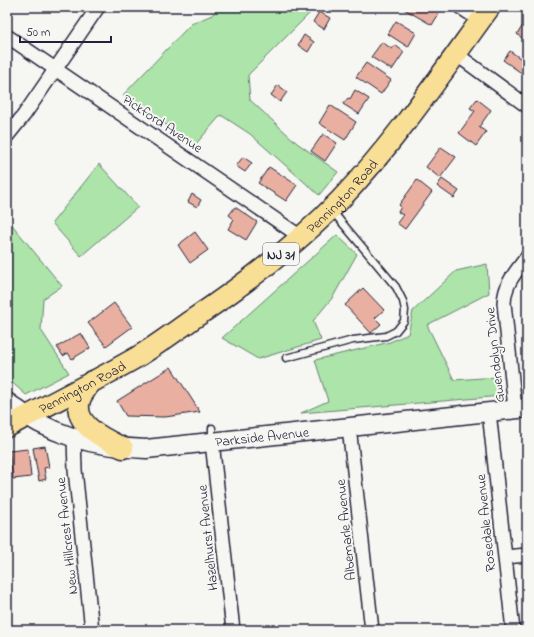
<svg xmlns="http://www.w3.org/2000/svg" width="534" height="637" viewBox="0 0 534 637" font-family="'Indie Flower',sans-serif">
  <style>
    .green { fill: #ace4a9; stroke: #678372 }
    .building { fill: #e9b0a1; stroke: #22223b }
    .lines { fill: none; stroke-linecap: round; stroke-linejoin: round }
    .lane-casing { stroke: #22223b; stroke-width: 9 }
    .street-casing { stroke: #22223b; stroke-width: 16 }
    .secondary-casing { stroke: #22223b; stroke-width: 21 }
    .primary-casing { stroke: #22223b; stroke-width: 23 }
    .lane { stroke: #f6f6f2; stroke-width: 6 }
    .street { stroke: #f6f6f2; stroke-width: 13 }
    .secondary { stroke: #f6f6f2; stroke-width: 18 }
    .primary { stroke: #f9df96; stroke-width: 20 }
    .labels { text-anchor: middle; stroke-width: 4; stroke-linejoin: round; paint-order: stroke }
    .shield { fill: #f6f6f2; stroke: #626272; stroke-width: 1 }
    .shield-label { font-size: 13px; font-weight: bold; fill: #22223b }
    .street-label { font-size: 14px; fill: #22223b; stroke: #f6f6f2 }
  </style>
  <rect width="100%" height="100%" fill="#f6f6f2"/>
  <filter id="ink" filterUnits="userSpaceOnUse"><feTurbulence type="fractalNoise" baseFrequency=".025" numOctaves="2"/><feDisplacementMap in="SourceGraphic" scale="8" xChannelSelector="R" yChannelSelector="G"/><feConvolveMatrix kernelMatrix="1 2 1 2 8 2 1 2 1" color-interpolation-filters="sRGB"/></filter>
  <g filter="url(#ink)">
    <path class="green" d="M219,7h97l-68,68 2,25 47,43 41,29 -19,23 -69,-61 -29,-19 -26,30 -72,-50 68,-71 21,-9z
      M99,164l39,43 -57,49 -29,-33z
      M9,221l53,65 -19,13 -2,31 28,43 -43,22 -19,-17v-156z
      M337,235l20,19 -24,43 -20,24 8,19 -63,19 -36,-21z
      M487,264l2,29 -62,32 27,55 43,-3 5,19 -201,17 27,-12 -13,-41 75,-18 18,-8 5,-23 43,-40z"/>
    <path class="building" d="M405,7h30l6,3 -9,15 -28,-16z
      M319,12l11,6 -6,11 -11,-7z
      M527,20v22l-10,-8z
      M396,21l20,12 -8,14 -20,-13z
      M304,35l10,7 -6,10 -10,-7z
      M382,42l10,7 3,-4 9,7 -12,18 -21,-13z
      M510,51l17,12v14l-24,-17z
      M366,63l25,17 -10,14 -25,-17z
      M278,85l9,7 -7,10 -9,-7z
      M355,90l14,9 -10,15 -16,-10 5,-6 2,1z
      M477,99l14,11 -12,17 7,5 -10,14 -17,-13 16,-22 -5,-3z
      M330,105l26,17 -11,18 -26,-17z
      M323,134l14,9 -12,18 -14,-10z
      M441,147l15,10 -16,21 -14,-11z
      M243,157l9,6 -7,9 -9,-6z
      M269,167l28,18 -11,16 -28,-18z
      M442,179l17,12 -5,7 -17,-12z
      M417,180l15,12 -27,37 -8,-6 6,-8 -5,-3 3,-5 -2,-2z
      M192,194l9,6 -4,7 -9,-5z
      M235,207l22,15 -11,18 -18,-11 6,-10 -5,-4z
      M195,232l13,18 -18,13 -12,-18z
      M363,288l21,22 -9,8 6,6 -10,9 -26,-28z
      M114,303l18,24 -26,19 -18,-23z
      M81,333l9,15 -18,11 -4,-6 -5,3 -6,-9z
      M171,367l29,45 -35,5 -39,-1 -9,-15z
      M45,446l4,21 -5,1 2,11 -7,2 -6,-33z
      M28,449l3,28 -18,2 -4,-28z"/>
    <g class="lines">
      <g class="lane-casing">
        <path id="lane" d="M286,358l67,-18 33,-4 10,-5 8,-10 1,-11 -2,-9 -7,-14 -63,-75
          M212,428v13"/>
      </g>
      <g class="street-casing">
        <path id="street" d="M460,7l20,13
          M7,36l294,201
          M456,54l71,52
          M7,136l17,-21 74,-108
          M515,409l-11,-106c1,-20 11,-30 23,-46
          M489,412l24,218
          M349,427l23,203
          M74,438l1,32 17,160
          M212,442l21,188
          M505,557l22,-2"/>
      </g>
      <g class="secondary-casing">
        <g id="secondary">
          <path id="s1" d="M7,402c42,33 86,45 139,47l381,-41"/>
        </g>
      </g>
      <g class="primary-casing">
        <g id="primary">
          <path d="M92,381c-4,5 -8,11 -11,16 -12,27 24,42 42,51"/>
          <path id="s2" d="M7,427c44,-24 89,-46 132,-71 18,-11 34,-23 51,-35 54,-36 105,-75 150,-121 56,-59 102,-127 150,-193"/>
        </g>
      </g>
      <use href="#lane" class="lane"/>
      <use href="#street" class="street"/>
      <use href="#secondary" class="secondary"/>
      <use href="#primary" class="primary"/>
    </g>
  </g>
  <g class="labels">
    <rect class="shield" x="263" y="243" width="36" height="22" rx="3"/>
    <g class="shield-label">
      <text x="281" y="259">NJ 31</text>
    </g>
    <g class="street-label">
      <text transform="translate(163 123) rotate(34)" y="5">Pickford Avenue</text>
      <text dy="5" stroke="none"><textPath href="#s2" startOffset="409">Pennington Road</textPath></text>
      <text transform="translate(494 355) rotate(-96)" y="5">Gwendolyn Drive</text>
      <text dy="5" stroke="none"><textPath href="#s2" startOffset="85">Pennington Road</textPath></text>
      <text dy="5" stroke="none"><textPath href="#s1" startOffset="266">Parkside Avenue</textPath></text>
      <text transform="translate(485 523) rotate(-96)" y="5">Rosedale Avenue</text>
      <text transform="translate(345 530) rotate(-96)" y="5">Albemarle Avenue</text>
      <text transform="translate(66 536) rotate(-96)" y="5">New Hillcrest Avenue</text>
      <text transform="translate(207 538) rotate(-96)" y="5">Hazelhurst Avenue</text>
    </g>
  </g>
  <rect width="534" height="637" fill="none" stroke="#f6f6f2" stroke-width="24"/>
  <rect x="12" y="12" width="510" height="613" fill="none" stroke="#22223b" stroke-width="1.5" filter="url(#ink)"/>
  <path d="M20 36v6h91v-6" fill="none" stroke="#22223b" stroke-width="2"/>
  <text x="26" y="36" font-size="12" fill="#22223b" stroke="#f6f6f2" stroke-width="3" paint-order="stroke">50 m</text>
</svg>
